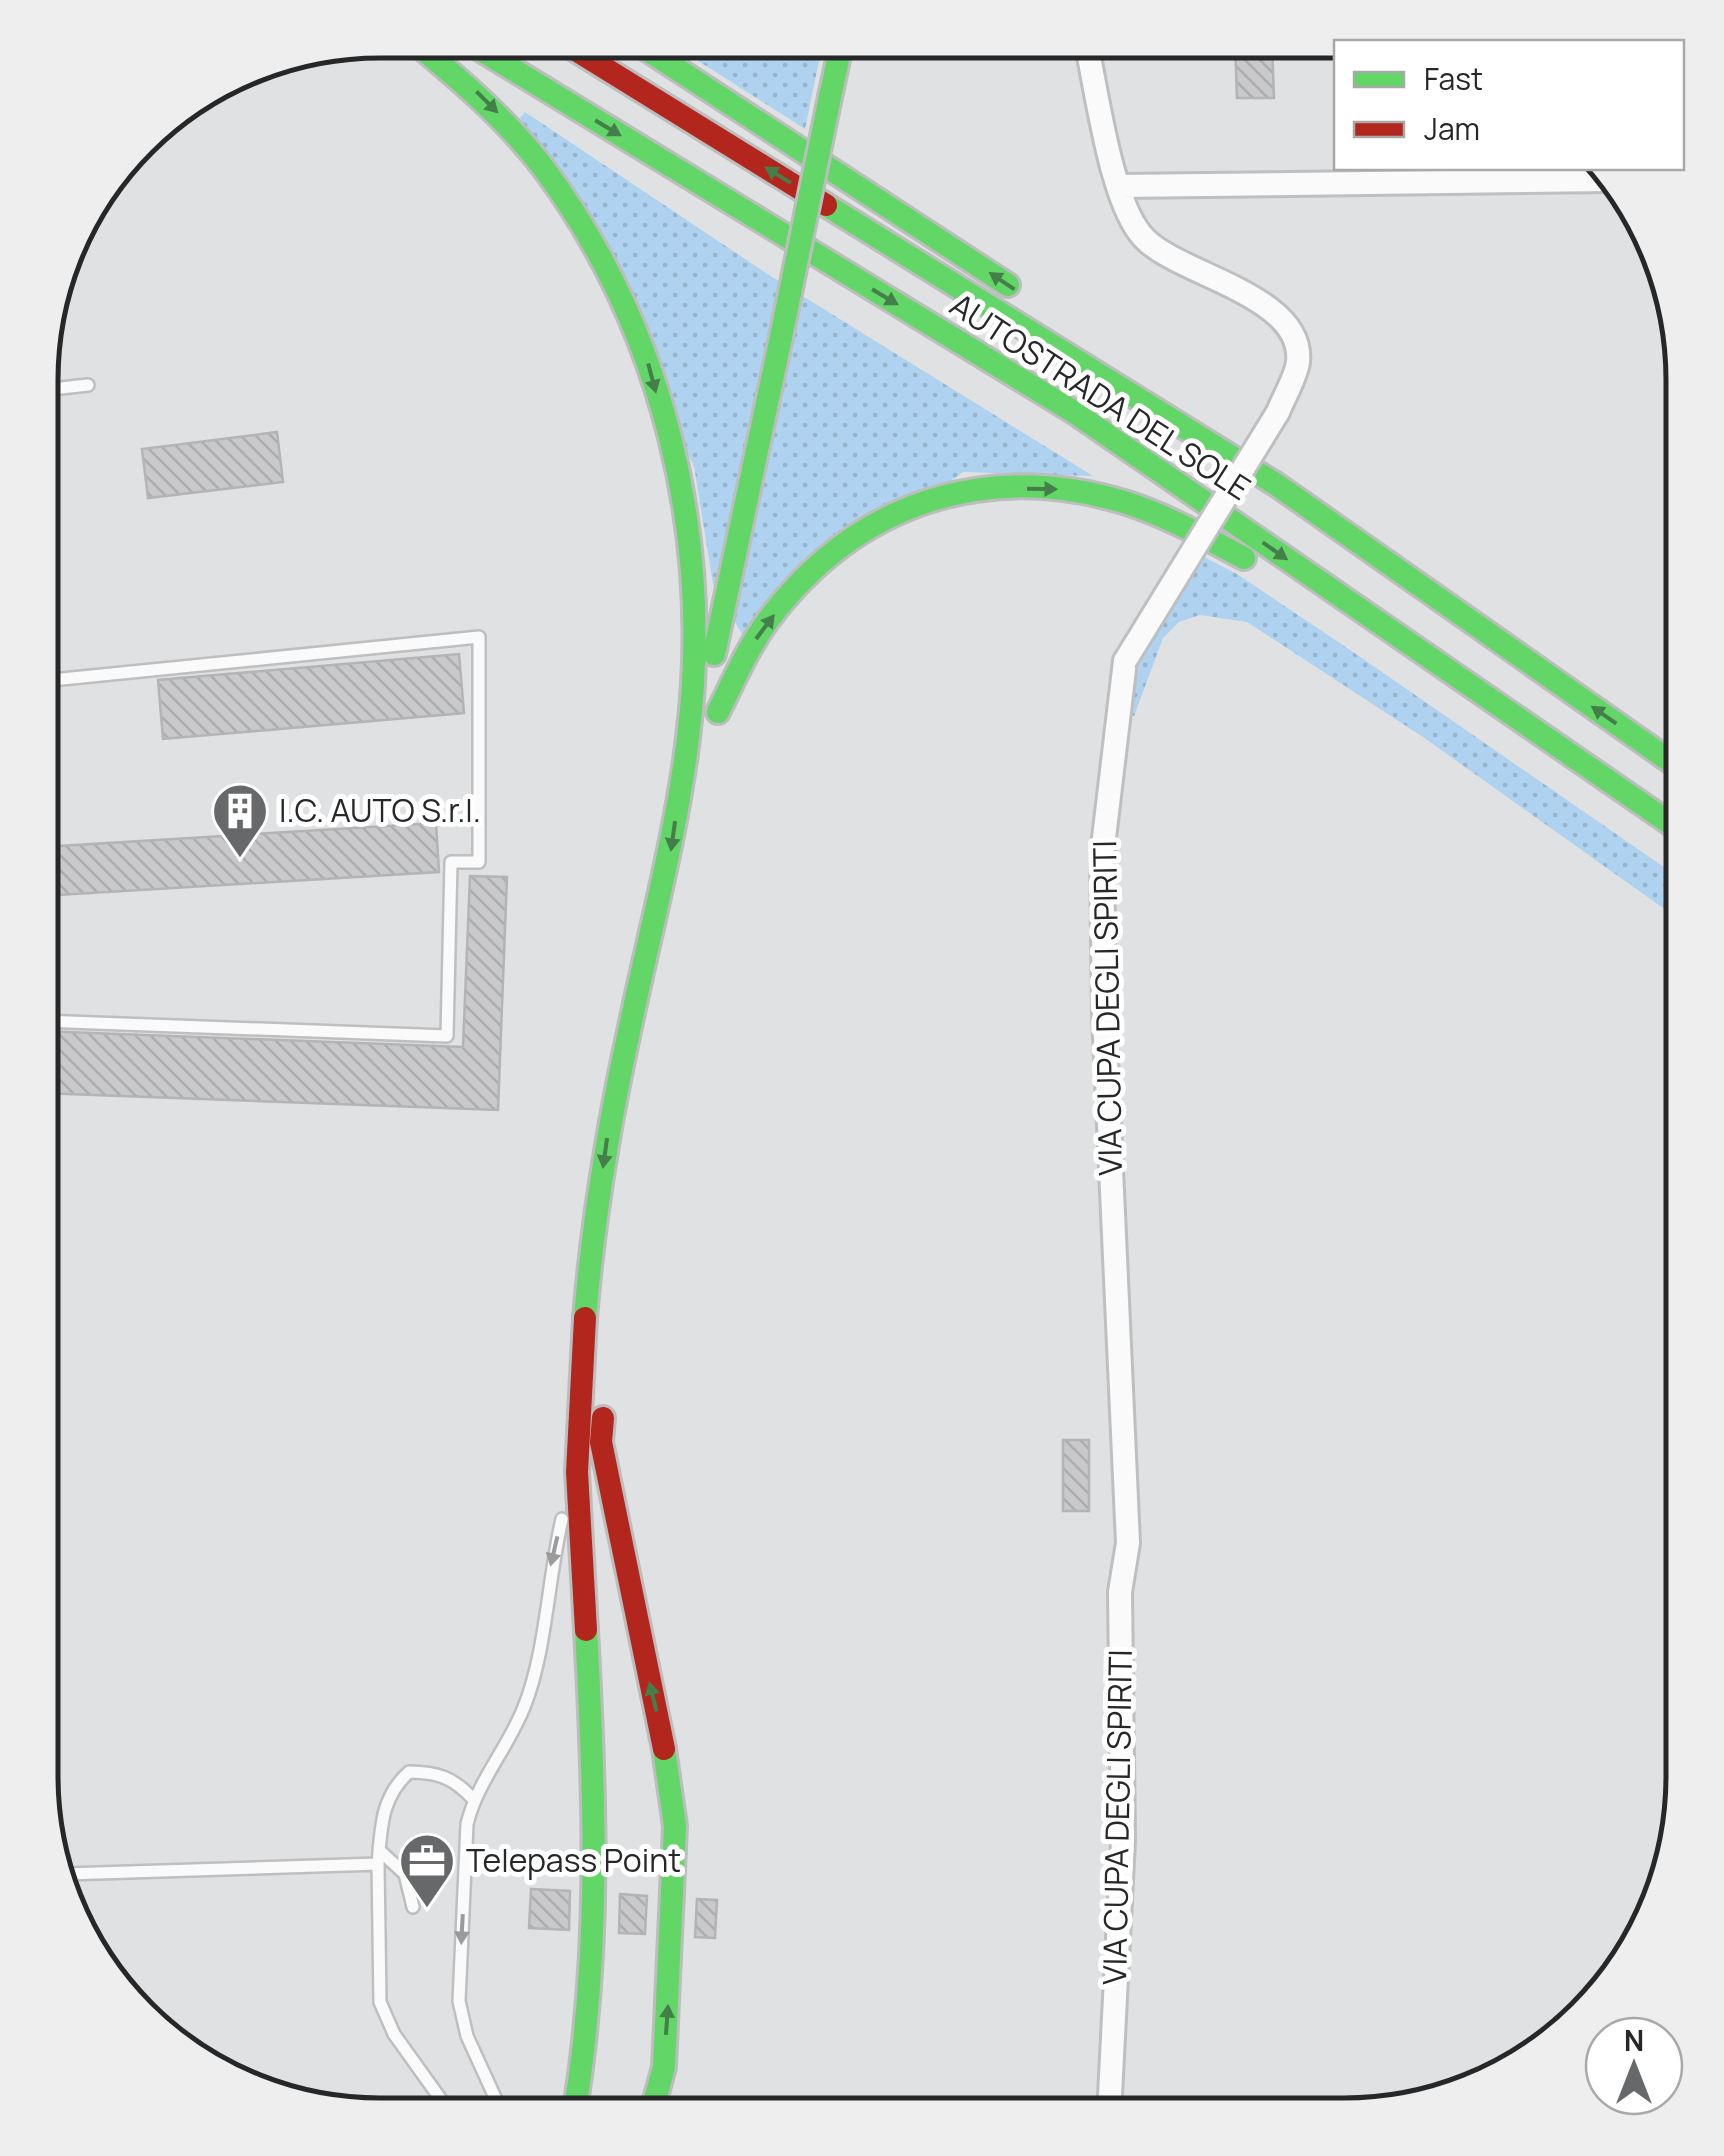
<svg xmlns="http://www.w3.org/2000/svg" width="1724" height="2156" viewBox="0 0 1724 2156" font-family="Manrope,sans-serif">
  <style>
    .grass { fill: url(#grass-dots) }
    .building { fill: url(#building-back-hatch); stroke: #b3b4b5; stroke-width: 2.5 }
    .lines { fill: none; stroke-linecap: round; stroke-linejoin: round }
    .lane-casing { stroke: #bebfc0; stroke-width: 16 }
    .street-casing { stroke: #bebfc0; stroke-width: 28 }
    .fast-casing { stroke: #bcbdbd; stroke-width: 28 }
    .jam-casing { stroke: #bcbdbd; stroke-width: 28 }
    .lane { stroke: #fafafb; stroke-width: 11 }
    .street { stroke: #fafafb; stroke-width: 22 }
    .fast { stroke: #63d668; stroke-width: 22 }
    .jam { stroke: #b3261e; stroke-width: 22 }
    .street-bridge-casing { stroke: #bebfc0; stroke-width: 28; stroke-linecap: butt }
    .fast-bridge-casing { stroke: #bcbdbd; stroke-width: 28; stroke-linecap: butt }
    .street-bridge { stroke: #fafafb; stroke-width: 22 }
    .fast-bridge { stroke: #63d668; stroke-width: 22 }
    .oneway { fill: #447e48 }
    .oneway2 { fill: #9b9b9c }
    .labels { text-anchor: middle; stroke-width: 10; stroke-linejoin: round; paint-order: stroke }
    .street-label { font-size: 32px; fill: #262728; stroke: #fff }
    .poi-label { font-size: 32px; fill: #262728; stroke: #fff; text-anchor: start }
    .rim { fill: none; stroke: #262728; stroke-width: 5 }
  </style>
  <defs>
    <pattern id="grass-dots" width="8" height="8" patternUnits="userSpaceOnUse" patternTransform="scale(2.5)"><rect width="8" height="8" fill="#aed2ef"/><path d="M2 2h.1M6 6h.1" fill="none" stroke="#96b4cd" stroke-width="1.8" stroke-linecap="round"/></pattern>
    <pattern id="building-back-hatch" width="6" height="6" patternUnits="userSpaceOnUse" patternTransform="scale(2.5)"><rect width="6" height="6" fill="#c9c9cb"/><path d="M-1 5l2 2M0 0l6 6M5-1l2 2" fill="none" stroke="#acadae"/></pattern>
  </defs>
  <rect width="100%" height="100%" fill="#e0e1e3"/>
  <path class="grass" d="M667,41h156l-18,88z
    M525,112l247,165 321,199 -130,-4 -221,162 -29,-50 -19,-118 -174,-348z
    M1200,555l37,19 116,78 331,229v42l-261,-186 -176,-115 -47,-7 -21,7 -16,16 -29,78h-5l14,-70z"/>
  <path class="building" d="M1235,43h37l2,55h-37z
    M277,432l6,50 -135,16 -6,-49z
    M459,654l5,59 -301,26 -5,-59z
    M436,823l3,49 -397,24v-49z
    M470,876l37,1 -9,233 -457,-17 1,-62 421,16z
    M1063,1440h26v71h-26z
    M531,1889l39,2 -1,39 -40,-2z
    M620,1894l27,2 -2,38 -26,-1z
    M697,1899l20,1 -2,38 -20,-1z"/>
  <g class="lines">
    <g class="lane-casing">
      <path id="lane" d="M43,390l45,-5
        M42,1021l405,15 4,-174h28v-225l-437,44
        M379,1850l26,24 8,33
        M378,1864l2,138 14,32 58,81
        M66,1874l312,-10c3,-36 3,-67 31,-92 29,0 45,6 64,27
        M503,2115l-36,-79 -8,-35 8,-177c11,-44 41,-76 57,-117 22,-54 24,-129 38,-188"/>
    </g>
    <g class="street-casing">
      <path id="street" d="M1086,42c11,50 25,162 58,196 34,37 161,57 154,124 -2,15 -14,35 -20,50
        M1119,186l492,-6
        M1109,2115l14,-274 -3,-249 8,-49 -24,-528 -2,-160 23,-194"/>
    </g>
    <g class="fast-casing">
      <path id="fast" d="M412,40c47,39 93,78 130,126 122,163 171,371 146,572 -12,98 -38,193 -58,289 -21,96 -37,193 -45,291
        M465,40l609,372 610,421
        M634,41l374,244
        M830,97l12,-56
        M826,205l451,280 407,286
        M714,654l67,-317
        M718,712c16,-32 30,-65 51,-93 88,-117 218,-159 358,-116 41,13 79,35 117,55
        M574,2115c27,-162 21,-322 12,-485
        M651,2115l13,-48 11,-241 -11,-77"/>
    </g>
    <g class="jam-casing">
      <path id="jam" d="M561,41l265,164
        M585,1318l-8,154 9,158
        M603,1418l-2,24 63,307"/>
    </g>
    <use href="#lane" class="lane"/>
    <use href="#street" class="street"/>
    <use href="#fast" class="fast"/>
    <use href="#jam" class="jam"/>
    <g class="street-bridge-casing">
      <path id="street-bridge" d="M1125,661l153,-249"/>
    </g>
    <g class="fast-bridge-casing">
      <path id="fast-bridge" d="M781,337l49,-240"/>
    </g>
    <use href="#street-bridge" class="street-bridge"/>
    <use href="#fast-bridge" class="fast-bridge"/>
  </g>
  <defs><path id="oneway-solid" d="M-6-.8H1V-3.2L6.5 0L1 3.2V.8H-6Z" transform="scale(2.5)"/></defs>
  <g class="oneway">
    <use href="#oneway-solid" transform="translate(487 102) rotate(45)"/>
    <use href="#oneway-solid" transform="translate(608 128) rotate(31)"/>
    <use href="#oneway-solid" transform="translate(778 175) rotate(-148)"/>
    <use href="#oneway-solid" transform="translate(1002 281) rotate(-146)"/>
    <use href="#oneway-solid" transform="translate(885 297) rotate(31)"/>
    <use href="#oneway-solid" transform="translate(652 378) rotate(75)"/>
    <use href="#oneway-solid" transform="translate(1042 489) rotate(1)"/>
    <use href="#oneway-solid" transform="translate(1275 551) rotate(35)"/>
    <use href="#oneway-solid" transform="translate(765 627) rotate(-53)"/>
    <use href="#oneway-solid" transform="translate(1604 715) rotate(-145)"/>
    <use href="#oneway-solid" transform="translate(673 836) rotate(98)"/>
    <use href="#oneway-solid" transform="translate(605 1153) rotate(98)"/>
    <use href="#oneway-solid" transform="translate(653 1697) rotate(-104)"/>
    <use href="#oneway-solid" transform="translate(667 2020) rotate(-86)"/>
  </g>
  <g class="oneway2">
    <use href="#oneway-solid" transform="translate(554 1551) rotate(103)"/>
    <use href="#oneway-solid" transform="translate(462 1929) rotate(93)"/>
  </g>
  <defs>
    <g id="building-pin" transform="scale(2.875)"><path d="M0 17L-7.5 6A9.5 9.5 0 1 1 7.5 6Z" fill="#676869" stroke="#fff"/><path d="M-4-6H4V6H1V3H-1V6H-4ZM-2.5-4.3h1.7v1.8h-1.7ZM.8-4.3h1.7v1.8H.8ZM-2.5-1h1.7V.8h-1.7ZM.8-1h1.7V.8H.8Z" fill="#fff"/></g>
    <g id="office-pin" transform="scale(2.875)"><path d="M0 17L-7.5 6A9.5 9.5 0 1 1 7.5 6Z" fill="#676869" stroke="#fff"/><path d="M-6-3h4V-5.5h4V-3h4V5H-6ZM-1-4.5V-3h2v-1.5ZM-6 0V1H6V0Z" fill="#fff"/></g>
  </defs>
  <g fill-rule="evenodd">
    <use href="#building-pin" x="240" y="811"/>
    <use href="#office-pin" x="427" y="1861"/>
  </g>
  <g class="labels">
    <g class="street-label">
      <text transform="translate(1100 397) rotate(33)" y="11">AUTOSTRADA DEL SOLE</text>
      <text transform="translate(1108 1008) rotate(-91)" y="11">VIA CUPA DEGLI SPIRITI</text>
      <text transform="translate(1118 1817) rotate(-89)" y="11">VIA CUPA DEGLI SPIRITI</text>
    </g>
    <g class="poi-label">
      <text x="279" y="822">I.C. AUTO S.r.l.</text>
      <text x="466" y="1872">Telepass Point</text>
    </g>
  </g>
  <path d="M0 0H1724V2156H0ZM380 58H1344A322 322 0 0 1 1666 380V1776A322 322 0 0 1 1344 2098H380A322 322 0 0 1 58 1776V380A322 322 0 0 1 380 58Z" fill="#eee" fill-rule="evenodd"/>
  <path class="rim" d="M380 58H1344A322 322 0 0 1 1666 380V1776A322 322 0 0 1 1344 2098H380A322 322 0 0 1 58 1776V380A322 322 0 0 1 380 58Z"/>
  <rect x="1334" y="40" width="350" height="130" fill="#ffffff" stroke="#a8a9a9" stroke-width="2.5"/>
  <rect x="1354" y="72" width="50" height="15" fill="#63d668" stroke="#a8a9a9" stroke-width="2.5"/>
  <text x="1424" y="90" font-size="30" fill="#262728">Fast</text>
  <rect x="1354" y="122" width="50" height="15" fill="#b3261e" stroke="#a8a9a9" stroke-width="2.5"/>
  <text x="1424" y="140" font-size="30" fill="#262728">Jam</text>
  <g transform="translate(1634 2066)"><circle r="48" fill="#ffffff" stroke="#a8a9a9" stroke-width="2.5"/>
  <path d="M0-8L18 38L0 25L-18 38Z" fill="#676869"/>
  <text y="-15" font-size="28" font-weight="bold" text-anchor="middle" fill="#262728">N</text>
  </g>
</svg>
